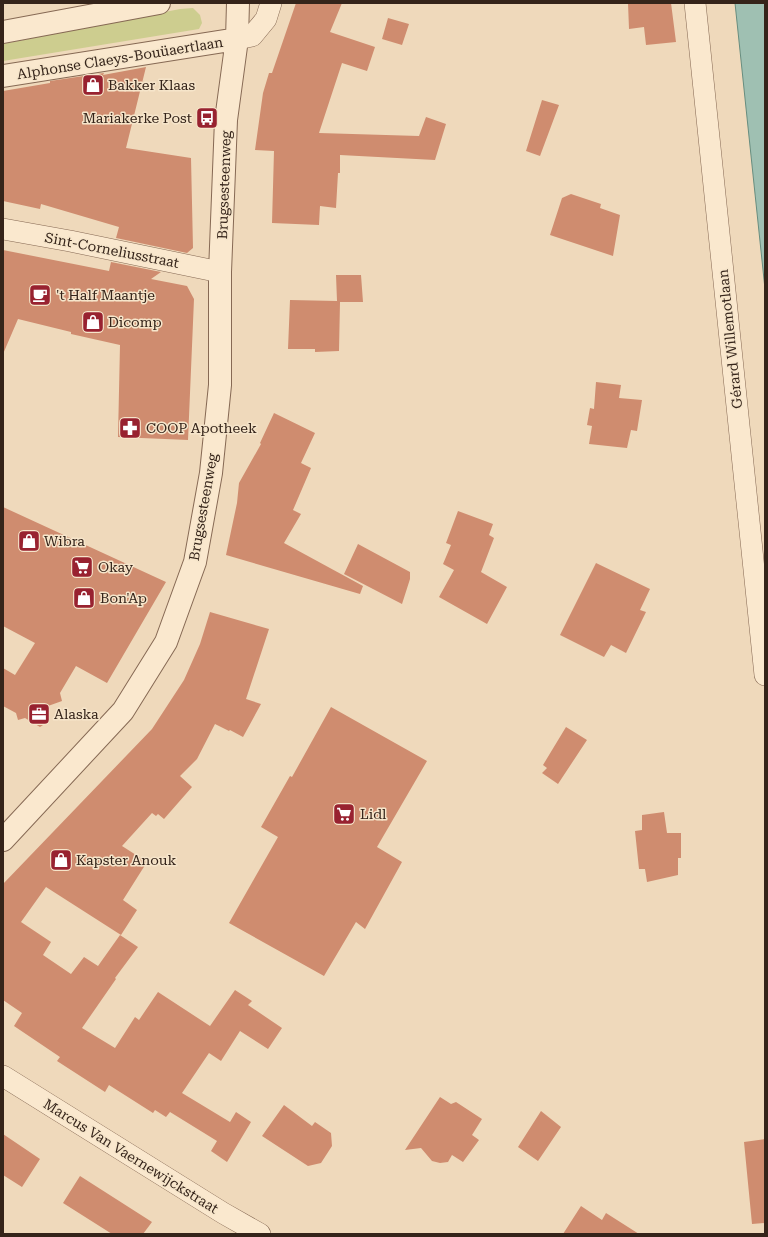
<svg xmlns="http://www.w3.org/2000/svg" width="768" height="1237" viewBox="0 0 768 1237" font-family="'Roboto Serif',serif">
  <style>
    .green { fill: #cdcd8f }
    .water { fill: #9fc0b2; stroke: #678d7f }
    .building { fill: #cf8c6f }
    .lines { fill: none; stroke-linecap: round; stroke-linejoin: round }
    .minor-casing { stroke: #866954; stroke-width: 22 }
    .tertiary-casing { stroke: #866954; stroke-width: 24 }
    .minor { stroke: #fae8ce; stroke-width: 21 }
    .tertiary { stroke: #fae8ce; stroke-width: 22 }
    .labels { text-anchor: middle; stroke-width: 3; stroke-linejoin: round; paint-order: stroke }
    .street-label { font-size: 14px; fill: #35241a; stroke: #f6e5ca }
    .poi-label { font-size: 14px; fill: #35241a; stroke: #f6e5ca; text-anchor: start }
  </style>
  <rect width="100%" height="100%" fill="#efd9bb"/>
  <path class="green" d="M193,8l7,7 2,8 -3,6 -196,32v-17l177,-35z"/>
  <path class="water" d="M735,3h30v286z"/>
  <path class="building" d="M296,3h46l-12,29 45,15 -8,24 -25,-8 -23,70 100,3 7,-19 20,7 -11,36 -95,-5v18h-2l-2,35 -16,-2 -1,19 -47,-2 2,-72 -19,-1 8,-57 6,-20h3z
    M628,3h43l5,39 -30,3 -2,-18 -15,2z
    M388,18l21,6 -7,21 -20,-6z
    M146,67l-20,81 65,10 2,90 -6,5 -71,-15 3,-11 -78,-23 -1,5 -37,-8v-110l47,-8v-2l54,-8 -1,2z
    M542,100l17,5 -19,51 -14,-5z
    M571,194l30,10 -1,4 20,7 -7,41 -63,-21 12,-37z
    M3,250l106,21 2,-9 50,10 -10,7 36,7 7,13 -6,141 -70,-3 2,-92 -49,-11v-2l-53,-13 -15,35z
    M336,275h25l2,27h-23l-1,49 -24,1v-3h-27l2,-49 47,1z
    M596,382l25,3 -2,13 23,2 -5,31 -6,-1 -4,18 -38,-4 3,-18 -5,-1 3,-17 4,1z
    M274,413l41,20 -14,30 10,5 -18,42 8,4 -17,29 79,43 -3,8 -134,-39 11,-52 2,-20 22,-39 -1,-1z
    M3,507l163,75 -59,101 -31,-17 -16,27 2,8 -14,5 2,12 -4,5 -6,4 -15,-9 -7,2 -2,-7 -13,-7v-38l12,7 20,-32 -32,-17z
    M458,511l35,13 -4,11 5,3 -13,34 26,15 -20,37 -48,-27 15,-27 -11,-6 8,-19 -5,-2z
    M358,544l52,28v7l-8,25 -58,-30z
    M596,563l54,26 -10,21 6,2 -20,41 -15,-8 -7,12 -44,-22z
    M210,612l59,17 -23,70 15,5 -18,33 -13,-7 -1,1 -14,-7 -18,35 -17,17 12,11 -28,32 -6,-5 -2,2 -4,-3 -30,33 25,16 -24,38 14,10 -16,25 -75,-48 -25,35 30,20 -8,13 28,19 13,-17 14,9 22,-31 18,12 -23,31 1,1 -34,49 33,20 20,-31 4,3 19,-28 52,34 25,-36 17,11 -4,4 34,23 -14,21 -28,-18 -19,30 -12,-8 -27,40 48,29 6,-10 15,10 -24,40 -16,-11 6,-10 -47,-29 -4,5 -11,-7 -2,3 -44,-28 -4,7 -48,-31 3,-4 -46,-31 8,-13 -19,-13v-116l149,-155 32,-49 16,-36z
    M331,707l96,54 -50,86 25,15 -37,67 -9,-7 -32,54 -95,-53 49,-86 -17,-10 29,-51 2,1z
    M566,727l21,13 -29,44 -16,-11 5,-5 -4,-3z
    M664,812l3,21h14v25h-3v17l-31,7 -2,-13h-6l-4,-38 7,-1v-15z
    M440,1097l11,7 5,-2 26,17 -10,16 7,5 -16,22 -11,-7 -4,7 -8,1 -8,-2 -11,-13 -16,2z
    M284,1105l28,21 3,-4 16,11 1,13 -11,17 -13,3 -46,-30z
    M541,1111l20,16 -23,34 -20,-14z
    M3,1134l37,25 -18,28 -19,-12z
    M765,1139v84l-13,1 -8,-82z
    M80,1176l72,46 -9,12h-31l-49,-31z
    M581,1206l21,14 4,-7 33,21h-76z"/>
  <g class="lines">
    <g class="minor-casing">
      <path id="minor" d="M695,3l70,672
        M237,39l15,-3 14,-17 5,-16
        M3,229l67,12 150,31
        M3,1076l220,137 37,21"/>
    </g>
    <g class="tertiary-casing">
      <path id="tertiary" d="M3,32l156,-29
        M3,76l234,-37
        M3,840l120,-129 43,-69 29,-80 16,-89 9,-88v-113l6,-152 11,-81 1,-36"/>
    </g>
    <use href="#minor" class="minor"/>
    <use href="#tertiary" class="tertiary"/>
  </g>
  <defs>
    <g id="shop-square" transform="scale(1.15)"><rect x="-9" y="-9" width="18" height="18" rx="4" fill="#982230" stroke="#f6e5ca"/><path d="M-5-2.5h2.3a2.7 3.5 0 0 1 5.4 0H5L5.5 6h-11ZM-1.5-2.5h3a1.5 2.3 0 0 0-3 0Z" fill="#fff"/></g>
    <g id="bus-square" transform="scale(1.15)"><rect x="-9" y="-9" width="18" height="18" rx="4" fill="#982230" stroke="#f6e5ca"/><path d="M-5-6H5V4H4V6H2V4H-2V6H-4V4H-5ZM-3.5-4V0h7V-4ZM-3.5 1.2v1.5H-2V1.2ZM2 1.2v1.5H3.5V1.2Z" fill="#fff"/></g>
    <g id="cafe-square" transform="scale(1.15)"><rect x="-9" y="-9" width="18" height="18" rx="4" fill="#982230" stroke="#f6e5ca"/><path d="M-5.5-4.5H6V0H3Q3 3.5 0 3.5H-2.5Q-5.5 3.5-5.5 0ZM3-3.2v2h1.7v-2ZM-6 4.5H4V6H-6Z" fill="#fff"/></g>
    <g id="pharmacy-square" transform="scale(1.15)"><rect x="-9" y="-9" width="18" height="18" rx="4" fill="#982230" stroke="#f6e5ca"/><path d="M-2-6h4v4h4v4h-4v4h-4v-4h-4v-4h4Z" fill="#fff"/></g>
    <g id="supermarket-square" transform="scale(1.15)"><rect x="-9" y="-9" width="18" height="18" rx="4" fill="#982230" stroke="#f6e5ca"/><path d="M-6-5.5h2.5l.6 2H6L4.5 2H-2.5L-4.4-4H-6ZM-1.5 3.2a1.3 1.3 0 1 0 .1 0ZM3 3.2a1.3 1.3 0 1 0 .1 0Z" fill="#fff"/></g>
    <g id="office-square" transform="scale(1.15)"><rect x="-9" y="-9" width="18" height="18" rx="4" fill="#982230" stroke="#f6e5ca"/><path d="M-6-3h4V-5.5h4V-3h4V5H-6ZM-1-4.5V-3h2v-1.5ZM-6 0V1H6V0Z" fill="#fff"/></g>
  </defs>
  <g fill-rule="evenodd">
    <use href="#shop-square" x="93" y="85"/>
    <use href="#bus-square" x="207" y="118"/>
    <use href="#cafe-square" x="40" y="295"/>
    <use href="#shop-square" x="93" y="322"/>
    <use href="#pharmacy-square" x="130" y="428"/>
    <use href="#shop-square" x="29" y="541"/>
    <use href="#supermarket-square" x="82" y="567"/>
    <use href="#shop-square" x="84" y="598"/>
    <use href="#office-square" x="39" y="714"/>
    <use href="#supermarket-square" x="344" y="814"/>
    <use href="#shop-square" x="61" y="860"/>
  </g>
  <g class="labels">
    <g class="street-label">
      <text transform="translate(120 58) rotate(-9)" y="5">Alphonse Claeys-Bouüaertlaan</text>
      <text transform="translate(224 185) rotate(-88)" y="5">Brugsesteenweg</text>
      <text transform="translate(112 250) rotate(11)" y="5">Sint-Corneliusstraat</text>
      <text transform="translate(730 339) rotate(-96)" y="5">Gérard Willemotlaan</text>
      <text transform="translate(203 507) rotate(-80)" y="5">Brugsesteenweg</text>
      <text transform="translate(131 1156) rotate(32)" y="5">Marcus Van Vaernewijckstraat</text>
    </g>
    <g class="poi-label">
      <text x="108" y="90">Bakker Klaas</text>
      <text x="192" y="123" text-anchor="end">Mariakerke Post</text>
      <text x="56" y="300">'t Half Maantje</text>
      <text x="108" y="327">Dicomp</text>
      <text x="146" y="433">COOP Apotheek</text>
      <text x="44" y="546">Wibra</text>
      <text x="98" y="572">Okay</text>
      <text x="100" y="603">Bon'Ap</text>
      <text x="54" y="719">Alaska</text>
      <text x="360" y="819">Lidl</text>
      <text x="76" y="865">Kapster Anouk</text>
    </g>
  </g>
  <rect width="768" height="1237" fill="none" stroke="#35241a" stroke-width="8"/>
</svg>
